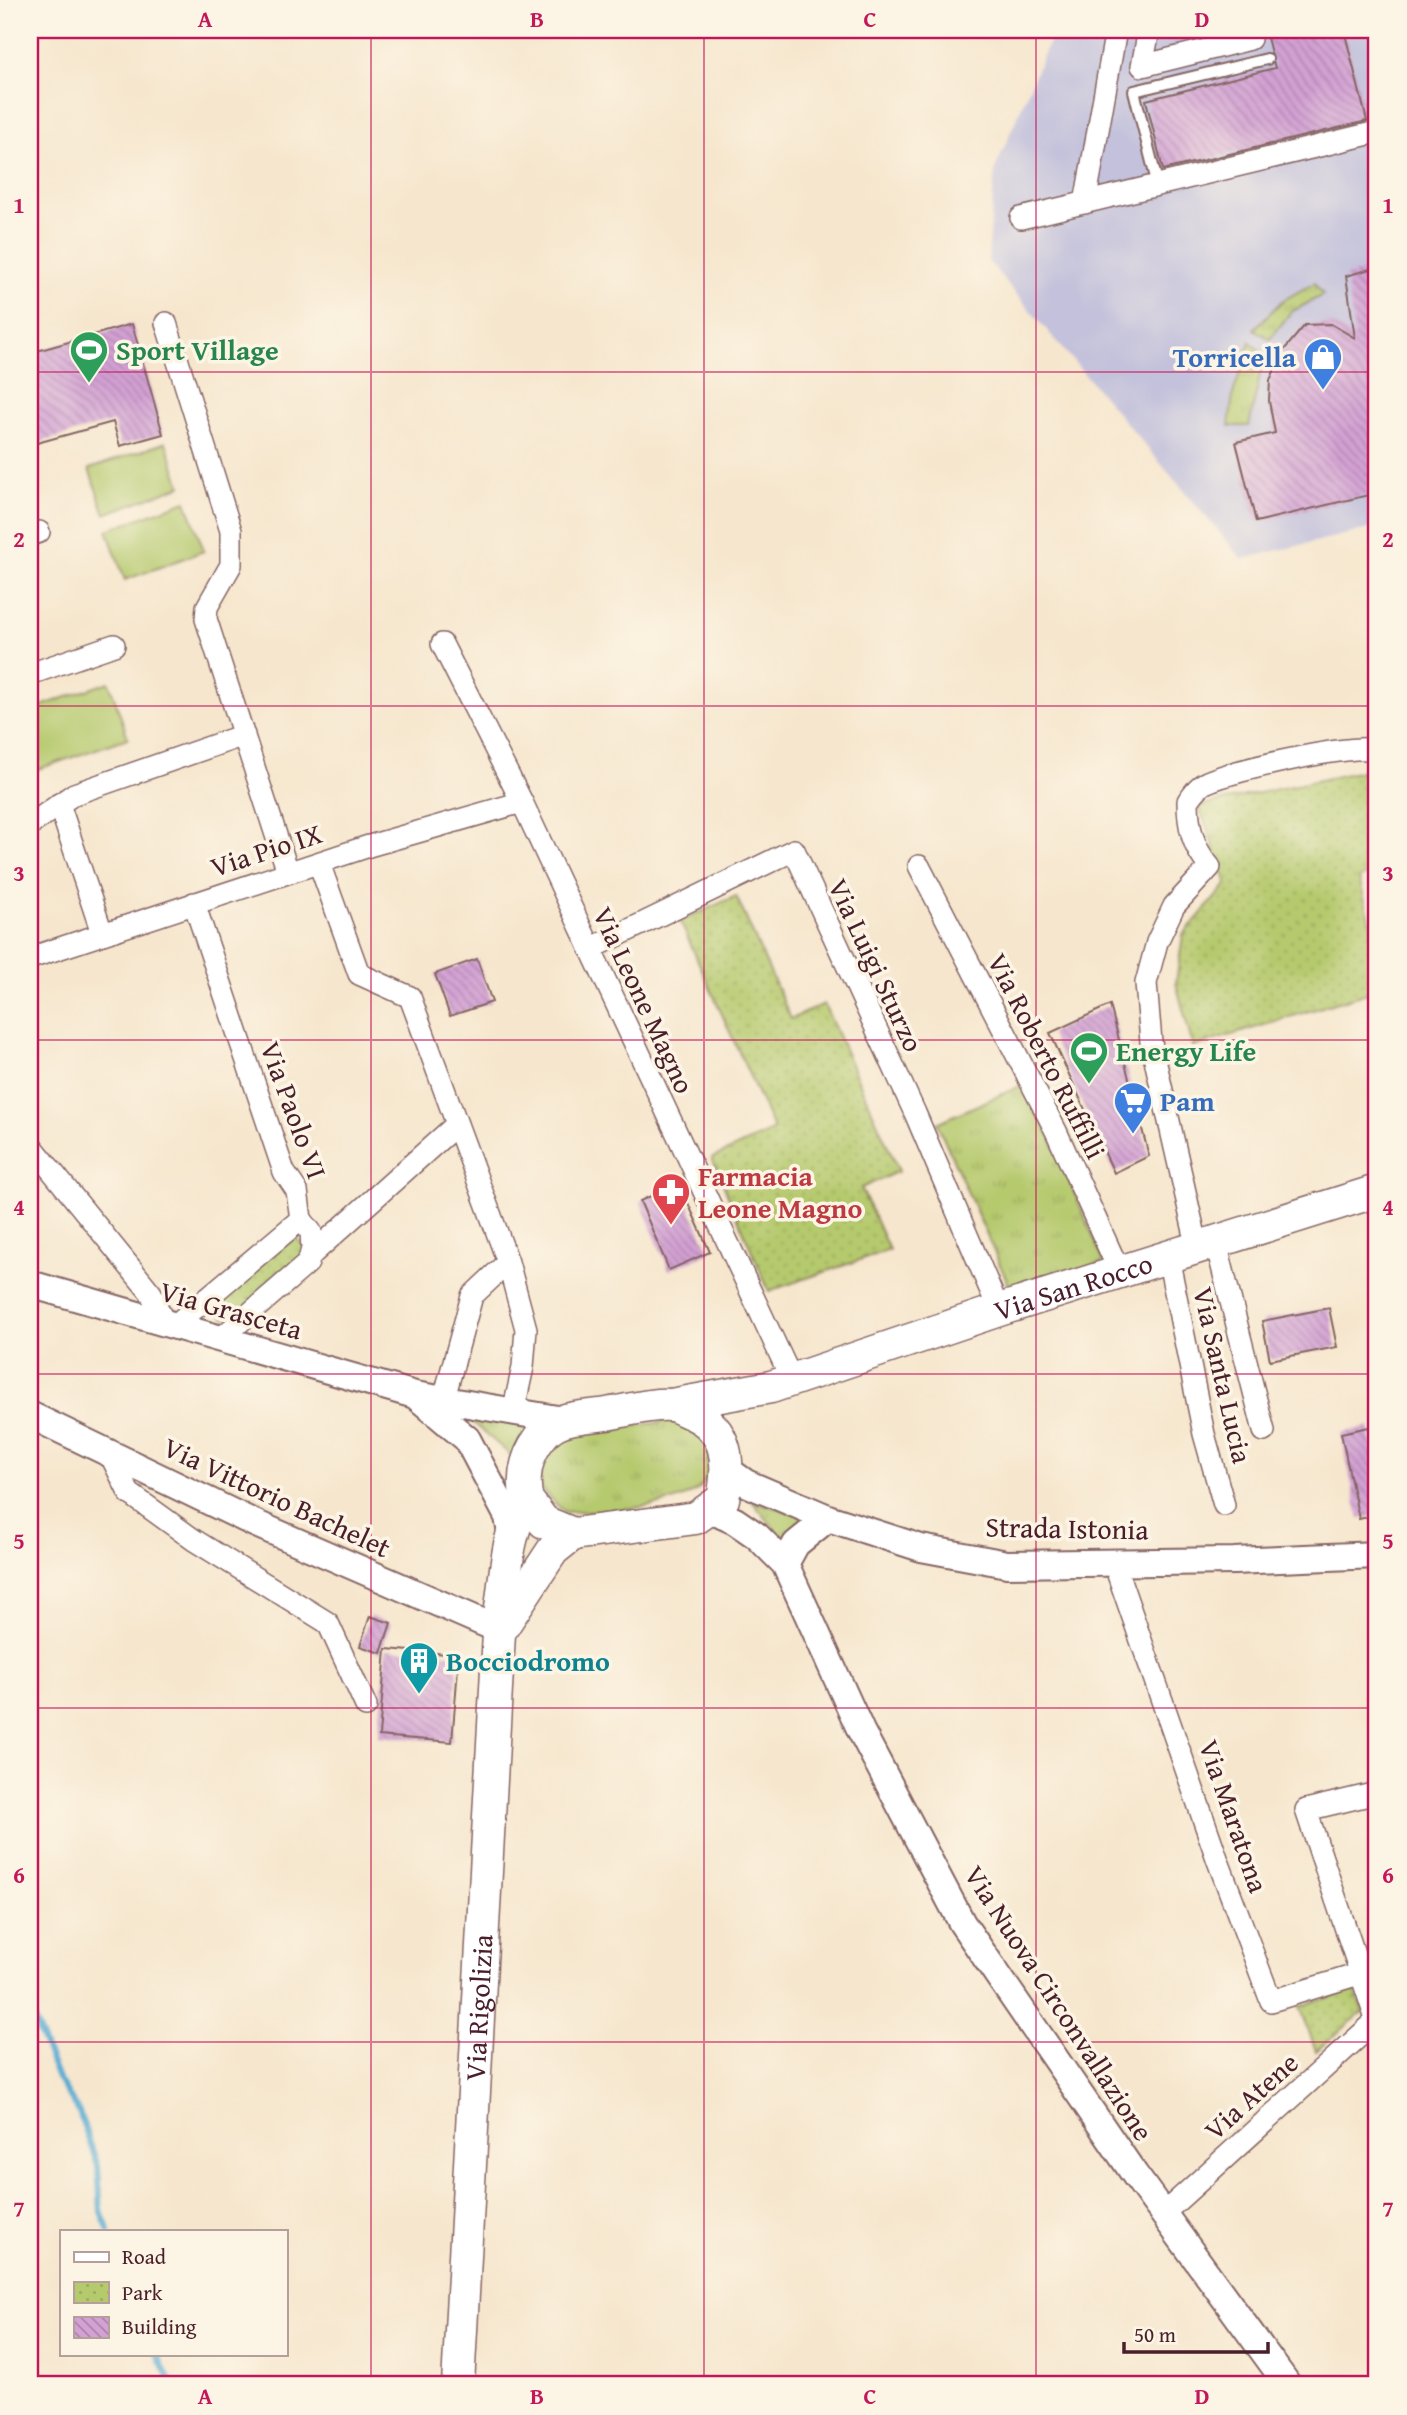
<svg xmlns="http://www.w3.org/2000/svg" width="1407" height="2415" viewBox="0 0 1407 2415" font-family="'Gentium Book Plus',serif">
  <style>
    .industrial { fill: #c3c1db }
    .grass { fill: url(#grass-tufts); stroke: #80744c; stroke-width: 2 }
    .park { fill: url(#park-dots); stroke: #80744c; stroke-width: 2 }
    .pitch { fill: #b5c96d; stroke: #80744c; stroke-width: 2 }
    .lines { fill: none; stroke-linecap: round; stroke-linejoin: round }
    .stream { stroke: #56abd2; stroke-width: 6 }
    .building { fill: url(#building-back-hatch) }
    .service-casing { stroke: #866564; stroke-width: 14 }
    .minor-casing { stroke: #866564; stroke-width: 24 }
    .tertiary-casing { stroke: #866564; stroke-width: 30 }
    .secondary-casing { stroke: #866564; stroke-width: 35 }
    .service { stroke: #fff; stroke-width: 10 }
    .minor { stroke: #fff; stroke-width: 21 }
    .tertiary { stroke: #fff; stroke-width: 26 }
    .secondary { stroke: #fff; stroke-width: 32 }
    .grid { fill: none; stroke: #c2185b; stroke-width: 2; stroke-opacity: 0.55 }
    .labels { text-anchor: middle; stroke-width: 7; stroke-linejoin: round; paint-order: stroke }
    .leisure-label { font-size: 28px; font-weight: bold; fill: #27864d; stroke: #fcf5e5; text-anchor: start }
    .shop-label { font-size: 28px; font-weight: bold; fill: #366cbe; stroke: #fcf5e5; text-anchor: end }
    .street-label { font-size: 28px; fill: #4a1f2b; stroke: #fcf5e5 }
    .health-label { font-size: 28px; font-weight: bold; fill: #be3a42; stroke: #fcf5e5; text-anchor: start }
    .culture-label { font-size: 28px; font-weight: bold; fill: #0d838f; stroke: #fcf5e5; text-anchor: start }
    .neatline { fill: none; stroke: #c2185b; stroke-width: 2.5 }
    .grid-label { font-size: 23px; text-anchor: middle; font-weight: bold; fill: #c2185b }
  </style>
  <defs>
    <pattern id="grass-tufts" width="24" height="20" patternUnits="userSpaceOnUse" patternTransform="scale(1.75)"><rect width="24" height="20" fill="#b5c96d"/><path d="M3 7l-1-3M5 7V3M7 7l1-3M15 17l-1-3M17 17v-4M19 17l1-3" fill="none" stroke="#9dac5f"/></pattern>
    <pattern id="park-dots" width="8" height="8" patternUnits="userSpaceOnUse" patternTransform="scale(1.75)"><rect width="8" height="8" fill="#b5c96d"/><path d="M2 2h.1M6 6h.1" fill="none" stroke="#9dac5f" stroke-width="1.8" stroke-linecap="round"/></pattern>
    <pattern id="building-back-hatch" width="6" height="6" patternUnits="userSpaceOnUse" patternTransform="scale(1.75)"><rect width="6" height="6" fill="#d3a1d4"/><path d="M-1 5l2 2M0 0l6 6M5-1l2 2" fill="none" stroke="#ad83ac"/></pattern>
  </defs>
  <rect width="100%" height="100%" fill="#fcf5e5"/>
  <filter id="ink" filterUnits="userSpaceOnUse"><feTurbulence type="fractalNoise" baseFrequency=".0143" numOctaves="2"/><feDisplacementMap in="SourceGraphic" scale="14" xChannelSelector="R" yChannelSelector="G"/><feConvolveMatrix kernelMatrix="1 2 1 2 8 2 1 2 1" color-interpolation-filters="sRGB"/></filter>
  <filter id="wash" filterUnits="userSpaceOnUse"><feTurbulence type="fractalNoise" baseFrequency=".00686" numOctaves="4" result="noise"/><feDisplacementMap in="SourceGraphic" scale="28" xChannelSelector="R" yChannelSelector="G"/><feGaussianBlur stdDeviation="1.57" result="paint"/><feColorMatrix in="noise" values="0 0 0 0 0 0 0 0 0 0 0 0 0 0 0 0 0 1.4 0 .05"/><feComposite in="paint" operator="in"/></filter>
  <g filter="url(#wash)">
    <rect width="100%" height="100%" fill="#f6e6cd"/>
    <path class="industrial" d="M1054,30h323v497l-135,32 -254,-298 7,-92z"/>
    <path class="grass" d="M1314,283l9,12 -32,17 -21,27 -16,-10 28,-28z
      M1250,342l14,13 -15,71h-20l4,-32z
      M1027,1083l77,179 -92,30 -75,-169z
      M460,1411l77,12 -21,37z
      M673,1420c17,6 34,13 36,34 1,12 -1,27 -11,35 -26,21 -100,22 -133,23 -28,-24 -30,-27 -19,-62l19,-13z
      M752,1501l59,17 -24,26z"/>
    <path class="park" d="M1371,769l6,26v74l-18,10 18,65v46l-184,57 -17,-64 7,-48 44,-51 -28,-78z
      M736,896l55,123 33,-15 75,167 -38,17 28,62 -120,41 -57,-133 62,-28 -94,-209z
      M293,1234l18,21 -82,68 -20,-22z
      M1355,1990l8,22 -47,39 -16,-45z"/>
    <path class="pitch" d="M166,442l15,44 -76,28 -16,-45z
      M186,501l18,50 -79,29 -18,-50z
      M109,682l19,56 -98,34v-62z"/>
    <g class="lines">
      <path class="stream" d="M30,2009l28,70 21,33 19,54 3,46 8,19
        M157,2354l15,31"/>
    </g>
    <g id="blocks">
      <path class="building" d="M1265,30h79l23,91 -204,49 -17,-70 129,-32z
        M1377,267v226l-121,29 -20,-80 39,-9 -6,-32 1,-21 14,-30 21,-25 26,-1 24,14 -9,-62z
        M132,324l31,110 -43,12 -7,-24 -76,21 -7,-27v-63z
        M477,959l15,43 -42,14 -15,-42z
        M1110,1005l39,151 -35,17 -64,-140z
        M679,1183l31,69 -41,18 -29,-69z
        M1329,1308l8,39 -67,13 -8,-39z
        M1369,1427l8,39v49l-18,4 -18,-86z
        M370,1616l21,7 -10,30 -21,-7z
        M386,1649l73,6 -7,87 -73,-6z"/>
    </g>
  </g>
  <g filter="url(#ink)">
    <use href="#blocks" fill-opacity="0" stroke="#866564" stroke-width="2"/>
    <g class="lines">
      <g class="service-casing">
        <path id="service" d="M1158,186l-24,-95 133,-32"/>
      </g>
      <g class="minor-casing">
        <path id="minor" d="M1149,30l-7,36 108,-27 -2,-9
          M1085,203l31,-173
          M1021,218l356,-86
          M166,323l65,208v34l-24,42 -1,12 82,253
          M30,535l9,-3
          M442,644l80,158 270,578
          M30,674l84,-29
          M59,804l43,129
          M30,825l44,-31 170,-59
          M319,863l40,111 51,23 98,265 -36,34 -28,102
          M919,866l137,265 64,142
          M194,903l90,269 13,19 4,28 10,13 1,17 -4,14 -89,77
          M590,949l204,-99 121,263 84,197
          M30,958l339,-112 153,-44
          M30,1144l121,149 13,30
          M1216,1243l48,188
          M1198,1249l-47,-207 -5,-59 11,-41 17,-36 36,-39c-17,-19 -22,-40 -22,-66 5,-7 11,-16 19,-19 28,-12 145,-39 170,-32
          M311,1255l146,-131
          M1168,1257l36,177 20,71
          M508,1262l18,67 -3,38 -10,46
          M174,1326l127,-107
          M110,1454l19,39 65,47 134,83 38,83
          M1114,1563l104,298 53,140 88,-27
          M1377,1793l-71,17 71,212
          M1164,2213l212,-192"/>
      </g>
      <g class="tertiary-casing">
        <path id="tertiary" d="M30,1284l385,111 148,25
          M415,1395l52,44 41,78 4,22
          M30,1415l224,108 246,107
          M729,1471l17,12 82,35 93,30 86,16 227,-3 143,-6
          M711,1510l24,11 22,15 28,28 76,167 101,192 173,252 153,210
          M785,1564l11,-20 32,-26"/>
      </g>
      <g class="secondary-casing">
        <g id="secondary">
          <path id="s1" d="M671,1405l100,-18 228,-77 378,-119"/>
          <path d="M501,1629l52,-79 20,-16"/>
          <path id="s2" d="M458,2385l42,-770c6,-38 6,-82 27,-115 -6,-25 0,-49 19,-69 14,-15 41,-14 61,-17 19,-3 45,-11 64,-9 7,1 14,6 20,8 38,16 39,50 32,86l-27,19 -123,16 -29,-12 -17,-22"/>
        </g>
      </g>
      <use href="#service" class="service"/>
      <use href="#minor" class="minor"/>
      <use href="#tertiary" class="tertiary"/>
      <use href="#secondary" class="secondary"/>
    </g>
  </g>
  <path class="grid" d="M371,30v2355M704,30v2355M1036,30v2355M30,372h1347M30,706h1347M30,1040h1347M30,1374h1347M30,1708h1347M30,2042h1347"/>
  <defs>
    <g id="stadium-pin" transform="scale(2.0125)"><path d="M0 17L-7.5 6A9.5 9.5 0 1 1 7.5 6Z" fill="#2e9e5b" stroke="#fcf5e5"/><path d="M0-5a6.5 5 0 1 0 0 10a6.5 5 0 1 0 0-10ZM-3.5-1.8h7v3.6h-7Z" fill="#fff"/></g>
    <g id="shop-pin" transform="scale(2.0125)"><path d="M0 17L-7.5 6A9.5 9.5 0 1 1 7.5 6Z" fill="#3f7fe0" stroke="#fcf5e5"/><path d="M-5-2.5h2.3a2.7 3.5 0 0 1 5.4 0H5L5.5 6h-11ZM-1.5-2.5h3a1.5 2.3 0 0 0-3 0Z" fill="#fff"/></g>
    <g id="supermarket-pin" transform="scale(2.0125)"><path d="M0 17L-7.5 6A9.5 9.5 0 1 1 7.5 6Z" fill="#3f7fe0" stroke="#fcf5e5"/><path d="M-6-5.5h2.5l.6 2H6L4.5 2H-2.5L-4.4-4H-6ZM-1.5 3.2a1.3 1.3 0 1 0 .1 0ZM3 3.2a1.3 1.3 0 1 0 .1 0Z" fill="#fff"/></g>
    <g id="pharmacy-pin" transform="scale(2.0125)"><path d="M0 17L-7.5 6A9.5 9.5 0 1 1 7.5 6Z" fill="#e0444e" stroke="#fcf5e5"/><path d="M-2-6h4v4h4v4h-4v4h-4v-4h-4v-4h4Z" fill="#fff"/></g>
    <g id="building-pin" transform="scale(2.0125)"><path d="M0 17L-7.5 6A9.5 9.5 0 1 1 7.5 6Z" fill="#0f9aa8" stroke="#fcf5e5"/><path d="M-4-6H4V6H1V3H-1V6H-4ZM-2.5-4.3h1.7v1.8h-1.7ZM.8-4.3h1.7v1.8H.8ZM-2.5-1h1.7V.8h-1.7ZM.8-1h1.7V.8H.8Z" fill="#fff"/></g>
  </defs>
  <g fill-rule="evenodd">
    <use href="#stadium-pin" x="89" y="350"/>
    <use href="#shop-pin" x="1323" y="357"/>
    <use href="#stadium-pin" x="1089" y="1051"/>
    <use href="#supermarket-pin" x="1133" y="1101"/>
    <use href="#pharmacy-pin" x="671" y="1192"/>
    <use href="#building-pin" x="419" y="1661"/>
  </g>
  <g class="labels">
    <g class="leisure-label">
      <text x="116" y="360">Sport Village</text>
      <text x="1116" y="1061">Energy Life</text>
    </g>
    <g class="shop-label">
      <text x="1296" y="367">Torricella</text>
      <text x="1160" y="1111" text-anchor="start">Pam</text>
    </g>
    <g class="street-label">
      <text transform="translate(266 850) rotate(-18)" y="10">Via Pio IX</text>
      <text transform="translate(876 965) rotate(65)" y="10">Via Luigi Sturzo</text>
      <text transform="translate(644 1000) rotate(65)" y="10">Via Leone Magno</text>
      <text transform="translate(1047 1056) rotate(63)" y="10">Via Roberto Ruffilli</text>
      <text transform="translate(294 1110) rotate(70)" y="10">Via Paolo VI</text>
      <text dy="10" stroke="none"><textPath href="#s1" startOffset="420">Via San Rocco</textPath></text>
      <text transform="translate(231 1310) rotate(16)" y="10">Via Grasceta</text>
      <text transform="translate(1223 1375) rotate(77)" y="10">Via Santa Lucia</text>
      <text transform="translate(277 1497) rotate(25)" y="10">Via Vittorio Bachelet</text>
      <text transform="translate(1067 1528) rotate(1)" y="10">Strada Istonia</text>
      <text transform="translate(1234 1816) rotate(71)" y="10">Via Maratona</text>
      <text transform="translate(1059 2003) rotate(57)" y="10">Via Nuova Circonvallazione</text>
      <text dy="10" stroke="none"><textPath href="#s2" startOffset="378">Via Rigolizia</textPath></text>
      <text transform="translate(1251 2096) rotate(-42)" y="10">Via Atene</text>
    </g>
    <g class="health-label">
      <text x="698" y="1186">Farmacia<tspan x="698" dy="32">Leone Magno</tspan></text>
    </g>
    <g class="culture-label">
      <text x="446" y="1671">Bocciodromo</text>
    </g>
  </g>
  <rect width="1407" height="2415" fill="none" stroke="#fcf5e5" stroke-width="77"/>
  <rect x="60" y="2230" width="228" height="126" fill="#fcf5e5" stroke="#b59f9b" stroke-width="2"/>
  <rect x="74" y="2252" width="35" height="10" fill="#ffffff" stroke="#b59f9b" stroke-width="2"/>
  <text x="122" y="2264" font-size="21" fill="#4a1f2b">Road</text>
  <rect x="74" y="2282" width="35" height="21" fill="url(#park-dots)" stroke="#b59f9b" stroke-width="2"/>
  <text x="122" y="2300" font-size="21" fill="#4a1f2b">Park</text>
  <rect x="74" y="2317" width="35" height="21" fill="url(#building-back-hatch)" stroke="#b59f9b" stroke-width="2"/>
  <text x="122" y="2334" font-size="21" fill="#4a1f2b">Building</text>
  <path d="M1124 2342v10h144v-10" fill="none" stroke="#4a1f2b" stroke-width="3.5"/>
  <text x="1134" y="2342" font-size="21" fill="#4a1f2b" stroke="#fcf5e5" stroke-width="5" paint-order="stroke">50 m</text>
  <rect x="38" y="38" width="1330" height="2338" class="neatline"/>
  <g class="grid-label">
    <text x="205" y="27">A</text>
    <text x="537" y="27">B</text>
    <text x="870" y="27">C</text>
    <text x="1202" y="27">D</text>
    <text x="19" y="213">1</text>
    <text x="1388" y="213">1</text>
    <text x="19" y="547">2</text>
    <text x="1388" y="547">2</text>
    <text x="19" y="881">3</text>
    <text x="1388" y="881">3</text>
    <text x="19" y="1215">4</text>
    <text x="1388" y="1215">4</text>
    <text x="19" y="1549">5</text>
    <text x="1388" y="1549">5</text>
    <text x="19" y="1883">6</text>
    <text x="1388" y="1883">6</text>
    <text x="19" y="2217">7</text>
    <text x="1388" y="2217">7</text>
    <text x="205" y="2404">A</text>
    <text x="537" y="2404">B</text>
    <text x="870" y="2404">C</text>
    <text x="1202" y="2404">D</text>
  </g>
</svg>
